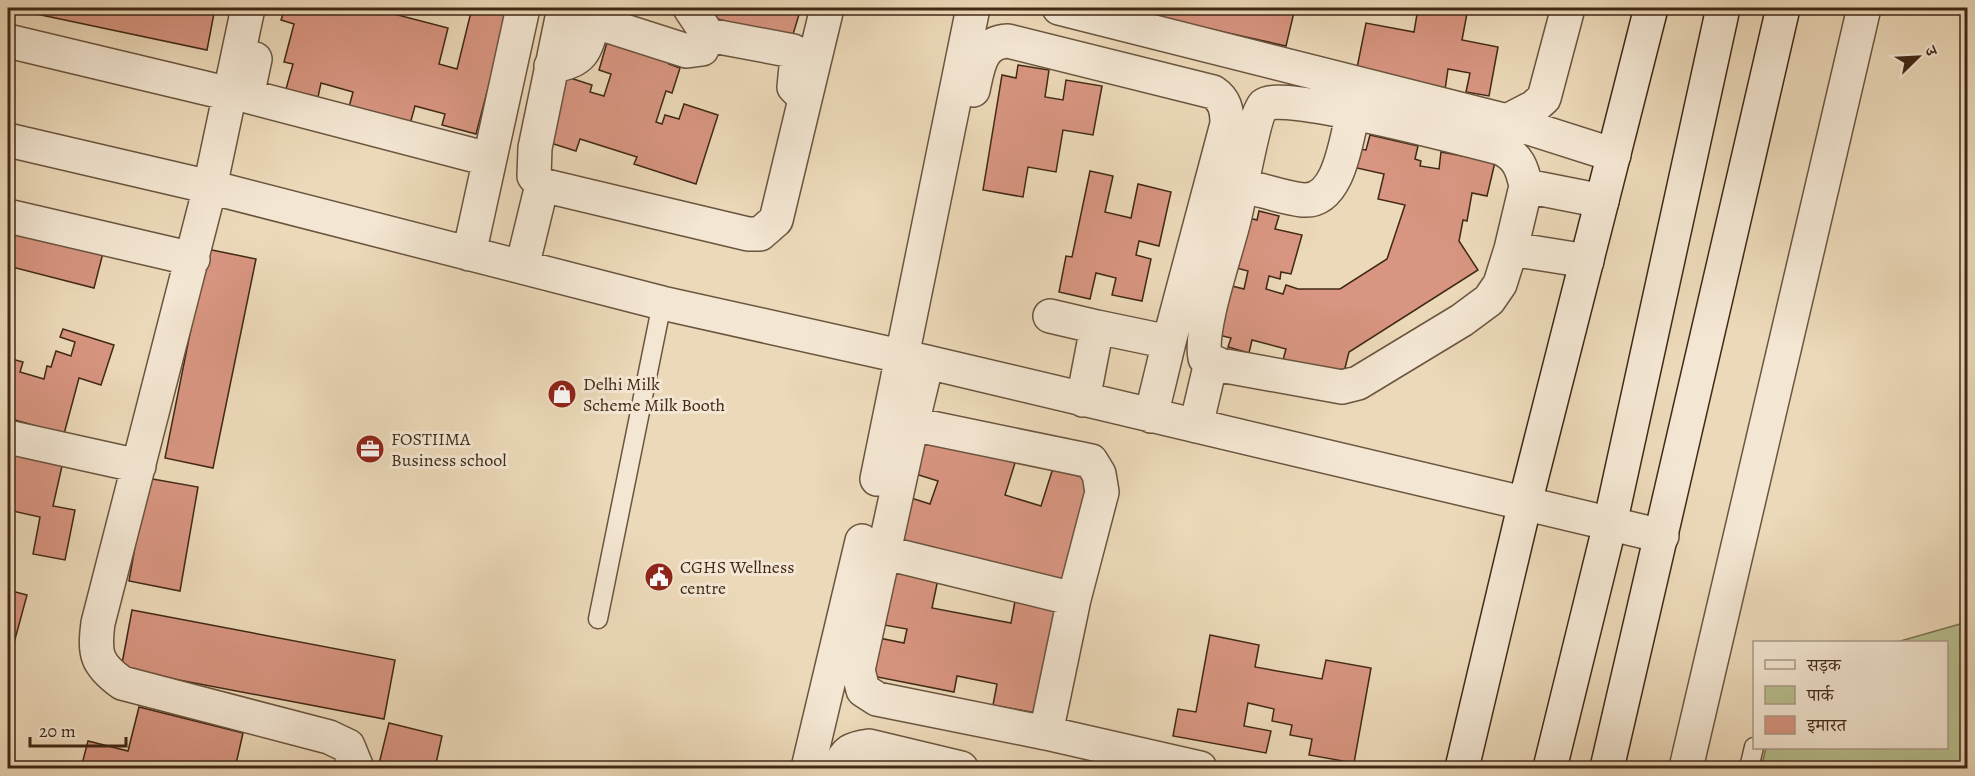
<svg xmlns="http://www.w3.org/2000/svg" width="1975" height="776" viewBox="0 0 1975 776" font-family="Alegreya,'Noto Serif Devanagari',serif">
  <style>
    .green { fill: #b8bf8f; stroke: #7c7452; stroke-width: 1.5 }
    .building { fill: #d89581; stroke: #402916; stroke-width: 1.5 }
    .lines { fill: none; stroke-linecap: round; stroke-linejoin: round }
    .lane-casing { stroke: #6b553f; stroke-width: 21 }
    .street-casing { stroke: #6b553f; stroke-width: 36 }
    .secondary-casing { stroke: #402916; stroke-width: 36 }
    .lane { stroke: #f3e6d2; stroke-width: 18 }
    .street { stroke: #f3e6d2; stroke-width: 33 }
    .secondary { stroke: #f3e6d2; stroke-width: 33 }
    .labels { text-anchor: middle; stroke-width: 6; stroke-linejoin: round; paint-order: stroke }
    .poi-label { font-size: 18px; fill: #402916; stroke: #f3e6d2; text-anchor: start }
  </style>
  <rect width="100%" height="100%" fill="#ecd9b9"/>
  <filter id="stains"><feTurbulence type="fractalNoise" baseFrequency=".00333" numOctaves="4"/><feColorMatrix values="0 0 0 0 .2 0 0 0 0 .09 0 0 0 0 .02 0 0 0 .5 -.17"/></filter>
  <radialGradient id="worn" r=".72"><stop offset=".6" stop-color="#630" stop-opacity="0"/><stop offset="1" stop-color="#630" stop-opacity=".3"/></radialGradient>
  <path class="green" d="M1967,622v146h-206l5,-20h180v-106h-49z"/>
  <path class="building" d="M8,8h207l-8,42z
    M285,8h86l77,20 -9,36 18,5 15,-61h37l-33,126 -34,-9 3,-11 -30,-8 -5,18 -61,-17 4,-15 -32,-9 -3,14 -32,-8 7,-25 -9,-2 10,-38 -13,-4z
    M718,8h83l-10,33 -76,-23z
    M1115,8h180l-9,38z
    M1418,8h50l-6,32 36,7 -9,49 -23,-4 4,-19 -22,-4 -3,21 -89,-17 10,-50 48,9z
    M608,39l63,20 -2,5 11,4 -8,25 -6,-2 -10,31 6,2 3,-9 14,4 5,-15 34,11 -22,69 -62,-20 3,-7 -57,-18 -4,12 -35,-11 20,-65 31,10 -2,7 14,4 7,-22 -12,-4z
    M1018,65l31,5 -4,27 18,3 3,-20 36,6 -9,49 -30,-5 -7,42 -28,-5 -5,30 -40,-7 19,-115 14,3z
    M1370,135l48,11 -3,13 6,2 -1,5 19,3 2,-17 54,10 -8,34 -15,-3 -5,28 -4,-1 -4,21 19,29 -129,82 -6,24 -60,-16 3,-11 -34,-9 -3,13 -21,-6 3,-9 -16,-4 13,-49 16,4 4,-18 -19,-5 13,-50 15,4 2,-9 20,5 -4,13 27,6 -11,39 -10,-2 -1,7 -11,-3 -3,13 17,5 3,-9 12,4h42l47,-30 18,-54 -27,-6 6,-25 -36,-8 3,-18 15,2z
    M1090,171l23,5 -8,36 26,6 7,-34 33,8 -12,54 -20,-5 -3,14 15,4 -9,42 -30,-6 4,-17 -20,-5 -6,26 -31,-7 7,-36 6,1z
    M8,224l96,25 -10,39 -86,-22z
    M207,249l49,10 -43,209 -48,-10z
    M63,329l51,16 -13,40 -22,-7 -15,56 -56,-16v-73h3l-3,13 15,4 -3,10 24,7 3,-13 4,1 5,-16 15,5 4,-14 -15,-5z
    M918,433l97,30 -10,32 36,11 12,-38 44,14 -34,111 -168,-53 13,-43 22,7 8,-23 -32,-10z
    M8,454l54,12 -9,40 22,4 -10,50 -32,-6 7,-37 -32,-7z
    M147,478l51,9 -18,104 -51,-10z
    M889,569l49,10 -6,29 79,15 4,-22 46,9 -15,105 -53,-10 4,-21 -40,-8 -3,16 -92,-18 7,-38 35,7 3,-14 -23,-4z
    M8,590l19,5 -13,48 -6,-1z
    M132,610l263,50 -11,59 -263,-50z
    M1210,635l49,10 -4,22 67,12 4,-19 45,8 -17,95 -45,-8 3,-16 -22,-4 2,-10 -20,-4 2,-12 -26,-6 -4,23 27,5 -5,22 -93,-17 5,-27 18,3z
    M139,707l104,26 -7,31 19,4h-117l-11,-2v2h-46l7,-27 40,10z
    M389,723l53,13 -7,32h-57z"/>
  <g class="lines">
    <g class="lane-casing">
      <path id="lane" d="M598,619l64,-316
        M1749,768l5,-21"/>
    </g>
    <g class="street-casing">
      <path id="street" d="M248,8l-38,179 -112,436c-4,31 -2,41 24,60l207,54 19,9 9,22
        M564,8l-29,140 -1,28 8,9 206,49h12l16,-14 51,-212
        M590,8l3,13 94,30 15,-2 6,-14
        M690,8l18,27 85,16 4,6 -3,30 4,4
        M1059,8l448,113 27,-14 10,-9 24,-90
        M8,41l222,53
        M255,59l-8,37 241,63
        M551,66c33,-4 35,-16 42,-45
        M973,90c5,-22 7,-48 35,-49l205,51c12,8 14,18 14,32l-58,218
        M1507,121l107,34
        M8,140l202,47 452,116 265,59 735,174
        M1243,186c20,4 41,12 60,14 37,3 43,-62 50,-87
        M8,216l185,43
        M1511,249l-11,35 -11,16 -27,20 -104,63 -16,4 -122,-22 -15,-7c-6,-29 20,-102 28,-134 6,-20 20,-109 31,-119 18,-15 204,35 236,43 18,8 22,20 26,38
        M469,254l54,-246
        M1587,261l-76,-12 15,-63 76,15
        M522,267l20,-82
        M1050,316l47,11
        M1083,400l14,-73 72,15 -18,74
        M912,424l15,-62
        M1196,426l15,-64
        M8,437l131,29
        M877,479l96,-471
        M882,552l192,47 -28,134
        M1074,599l28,-107 -3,-18 -8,-13 -179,-37 -54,246 5,20 14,9 169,34 154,35
        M808,768l54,-227
        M840,768c4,-17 13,-20 29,-22l92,22
        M1686,768l178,-760"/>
    </g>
    <g class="secondary-casing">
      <path id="secondary" d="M1462,768l63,-265 126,-495
        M1550,768l60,-244 113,-516
        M1607,768l176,-760"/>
    </g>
    <use href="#lane" class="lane"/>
    <use href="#street" class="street"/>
    <use href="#secondary" class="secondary"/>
  </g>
  <defs>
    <g id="shop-disc" transform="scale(1.5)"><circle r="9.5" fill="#8f2418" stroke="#f3e6d2"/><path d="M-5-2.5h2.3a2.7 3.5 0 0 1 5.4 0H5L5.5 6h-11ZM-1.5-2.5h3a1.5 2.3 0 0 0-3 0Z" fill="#fff"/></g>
    <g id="office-disc" transform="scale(1.5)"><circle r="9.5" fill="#8f2418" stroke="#f3e6d2"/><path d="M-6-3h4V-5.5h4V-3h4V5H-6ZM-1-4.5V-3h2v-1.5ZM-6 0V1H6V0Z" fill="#fff"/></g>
    <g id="civic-disc" transform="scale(1.5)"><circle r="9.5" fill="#8f2418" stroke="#f3e6d2"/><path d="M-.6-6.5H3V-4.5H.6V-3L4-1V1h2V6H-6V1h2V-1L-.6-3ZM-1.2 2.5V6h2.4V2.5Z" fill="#fff"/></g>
  </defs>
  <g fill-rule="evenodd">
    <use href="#shop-disc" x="562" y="394"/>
    <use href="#office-disc" x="370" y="449"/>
    <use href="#civic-disc" x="659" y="577"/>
  </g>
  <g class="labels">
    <g class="poi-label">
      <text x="583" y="390">Delhi Milk<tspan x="583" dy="21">Scheme Milk Booth</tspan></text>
      <text x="391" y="445">FOSTIIMA<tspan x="391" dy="21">Business school</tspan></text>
      <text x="680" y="573">CGHS Wellness<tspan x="680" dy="21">centre</tspan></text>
    </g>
  </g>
  <rect width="1975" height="776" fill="none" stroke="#ecd9b9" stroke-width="30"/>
  <rect x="9" y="9" width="1957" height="758" fill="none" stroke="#402916" stroke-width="3"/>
  <rect x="15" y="15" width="1945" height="746" fill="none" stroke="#402916" stroke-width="1.5"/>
  <rect x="1753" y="641" width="195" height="108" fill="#f3e6d2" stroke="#ab9a87" stroke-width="1.5"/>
  <rect x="1765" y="660" width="30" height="9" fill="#f3e6d2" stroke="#ab9a87" stroke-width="1.5"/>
  <text x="1807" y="671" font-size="18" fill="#402916">सड़क</text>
  <rect x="1765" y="686" width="30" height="18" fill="#b8bf8f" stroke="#ab9a87" stroke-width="1.5"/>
  <text x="1807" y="701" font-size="18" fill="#402916">पार्क</text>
  <rect x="1765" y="716" width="30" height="18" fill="#d89581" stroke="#ab9a87" stroke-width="1.5"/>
  <text x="1807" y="731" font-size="18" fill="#402916">इमारत</text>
  <g transform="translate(1918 57) rotate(66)" stroke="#f3e6d2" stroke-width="4.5" paint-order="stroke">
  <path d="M0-4.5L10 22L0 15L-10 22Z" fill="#402916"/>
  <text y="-9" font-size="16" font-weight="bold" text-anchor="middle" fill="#402916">उ</text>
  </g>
  <path d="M30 737v9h96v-9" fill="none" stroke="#402916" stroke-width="3"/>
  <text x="39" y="737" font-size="18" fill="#402916" stroke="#f3e6d2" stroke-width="4.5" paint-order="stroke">20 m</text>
  <rect width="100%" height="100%" filter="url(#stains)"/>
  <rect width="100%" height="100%" fill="url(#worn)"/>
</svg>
